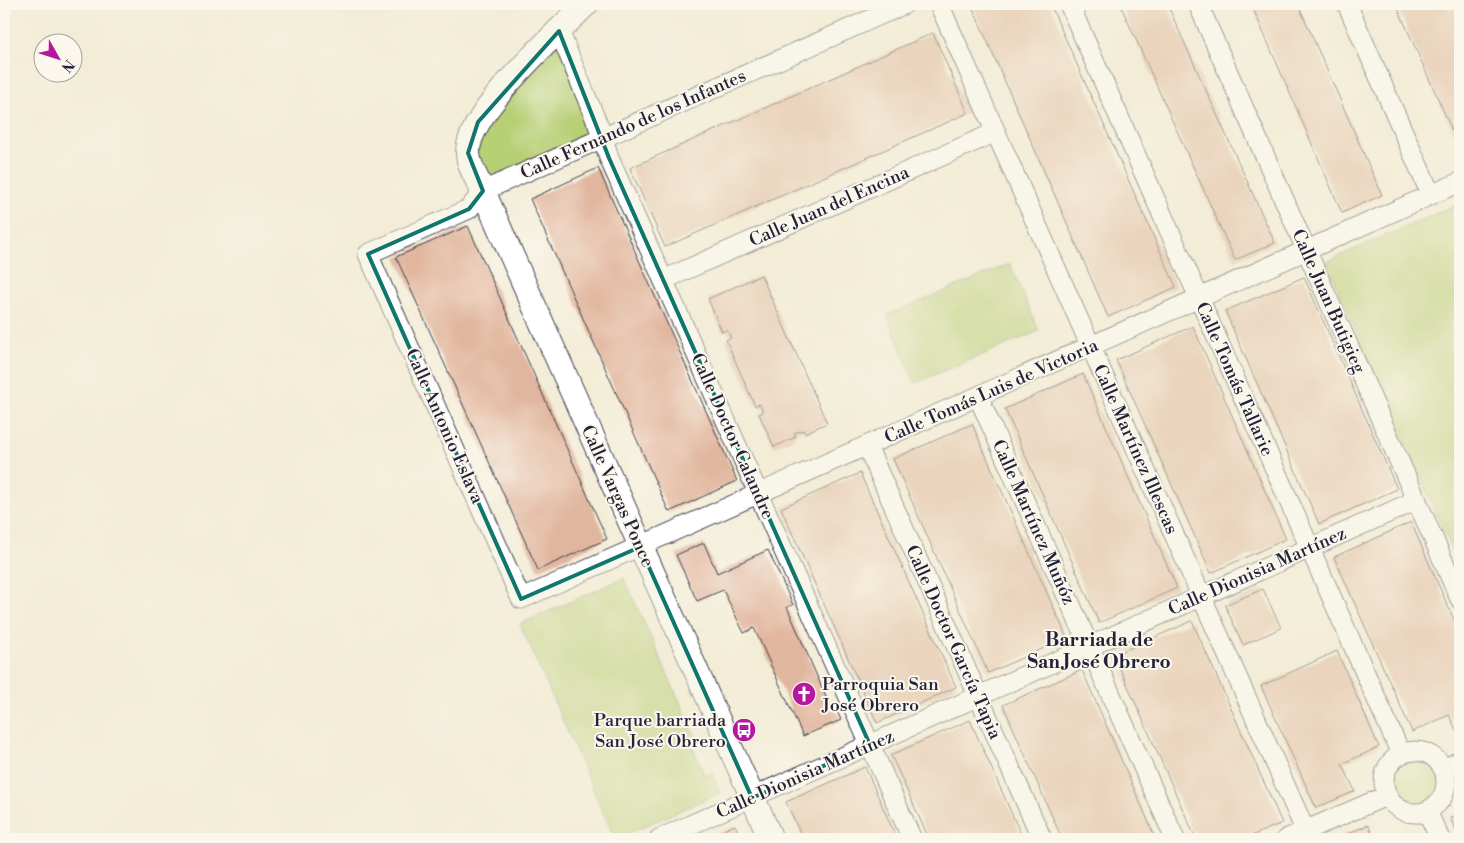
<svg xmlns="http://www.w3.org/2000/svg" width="1464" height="843" viewBox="0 0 1464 843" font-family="'Libre Bodoni',serif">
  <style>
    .green { fill: #b7cf74; stroke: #6c7858 }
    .building { fill: #e1b69e }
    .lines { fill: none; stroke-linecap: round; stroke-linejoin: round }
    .minor-casing { stroke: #414052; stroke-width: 21 }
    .tertiary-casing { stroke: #414052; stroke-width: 26 }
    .minor { stroke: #fff; stroke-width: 19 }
    .tertiary { stroke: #fff; stroke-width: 24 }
    .marked { fill: none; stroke: #0f766e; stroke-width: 4; stroke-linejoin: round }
    .labels { text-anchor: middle; stroke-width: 4; stroke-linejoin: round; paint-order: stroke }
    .street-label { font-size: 18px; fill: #22223b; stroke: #fbf7ec }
    .poi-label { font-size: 18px; fill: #22223b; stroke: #fbf7ec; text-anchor: start }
    .neighbourhood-label { font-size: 19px; font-weight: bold; fill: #22223b; stroke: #fbf7ec }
  </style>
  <rect width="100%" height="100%" fill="#fbf7ec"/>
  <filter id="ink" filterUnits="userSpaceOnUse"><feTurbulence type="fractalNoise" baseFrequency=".02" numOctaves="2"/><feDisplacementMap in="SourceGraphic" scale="10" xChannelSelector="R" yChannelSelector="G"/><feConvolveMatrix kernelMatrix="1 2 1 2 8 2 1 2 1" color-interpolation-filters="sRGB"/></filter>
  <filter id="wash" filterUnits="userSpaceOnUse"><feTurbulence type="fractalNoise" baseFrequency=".0096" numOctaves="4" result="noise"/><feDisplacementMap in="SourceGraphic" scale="20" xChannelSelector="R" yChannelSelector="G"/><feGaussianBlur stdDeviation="1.12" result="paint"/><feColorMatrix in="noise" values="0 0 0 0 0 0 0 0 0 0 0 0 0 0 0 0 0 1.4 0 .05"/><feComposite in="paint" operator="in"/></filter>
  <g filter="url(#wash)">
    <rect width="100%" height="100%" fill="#f3edd7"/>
    <path class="green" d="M559,31l44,106 -120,54 -12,-54z
      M1460,203v365l-134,-306z
      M1010,264l29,67 -124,52 -28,-68z
      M624,578l72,160 -6,3 15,35 7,-3 8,20 -105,46 -95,-215z
      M1384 782a31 31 0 1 1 62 0a31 31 0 1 1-62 0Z"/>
    <g id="blocks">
      <path class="building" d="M971,4h79l126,283 -68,30z
        M1120,4h47l108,239 -40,17z
        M1251,4h47l84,191 -40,18z
        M1396,4h64v139l-2,1z
        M933,33l35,80 -303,134 -35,-79z
        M598,168l139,313 -68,31 -139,-313z
        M468,226l139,313 -69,31 -142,-313z
        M761,275l66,148 -22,10 -2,-3 -9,3 2,4 -22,10 -15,-33 4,-2 -3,-8 -5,2 -29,-66 5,-2 -4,-8 -5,2 -14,-33z
        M1304,277l93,212 -78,35 -94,-213z
        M1193,326l93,213 -75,34 -95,-213z
        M1083,374l94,214 -78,35 -94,-214z
        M972,424l95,214 -79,35 -95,-214z
        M860,473l96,214 -79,36 -96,-215z
        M1411,522l49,112v104l-11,-23 -37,17 -78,-175z
        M704,543l13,30 51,-23 25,55 -6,2 45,104 4,-2 5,11 -38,16 -49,-108 -10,5 -21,-43 -26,11 -21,-46z
        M1263,589l18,39 -38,17 -18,-40z
        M1192,621l90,202 -38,16h-48l-82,-184z
        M1337,651l42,96 -37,17 13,27 -39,17 -55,-122z
        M1082,670l74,169h-94l-59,-134z
        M970,720l53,119h-94l-38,-84z
        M865,767l32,72h-94l-17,-37z
        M1460,813v26l-10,-21z
        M735,825l6,14h-37z
        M1368,825l7,14h-41z"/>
    </g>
  </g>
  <g filter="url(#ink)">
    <use href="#blocks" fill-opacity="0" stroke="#414052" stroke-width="1"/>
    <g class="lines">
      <g class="minor-casing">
        <path id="minor" d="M905,4l-422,187 -14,18 -101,45 153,345 939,-417
          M939,4l370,835
          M1069,4l332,750
          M1198,4l262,595
          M1347,4l84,191
          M559,31l44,106 6,21 303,681
          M663,280l333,-148
          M978,396l197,443
          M867,446l175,393
          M1384 782a31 31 0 1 1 62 0a31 31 0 1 1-62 0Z
          M1444,769l16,-8
          M1427,811l13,28
          M659,839l758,-339
          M1286,839l100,-43"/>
      </g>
      <g class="tertiary-casing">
        <path id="tertiary" d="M586,4c-29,29 -118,108 -118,148 0,13 9,27 15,39l288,648"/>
      </g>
      <use href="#minor" class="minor"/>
      <use href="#tertiary" class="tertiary"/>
    </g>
  </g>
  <path d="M0 0H1464V843H0ZM559,31l50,127 261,587 -118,53 -112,-251 -119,52 -153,-345 101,-45 14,-18 -15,-38 10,-31z" fill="#f3edd7" fill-opacity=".55" fill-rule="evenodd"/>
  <path class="marked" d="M559,31l50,127 261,587 -118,53 -112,-251 -119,52 -153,-345 101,-45 14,-18 -15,-38 10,-31z"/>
  <defs>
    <g id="church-disc" transform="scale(1.25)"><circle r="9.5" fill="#b5179e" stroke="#fbf7ec"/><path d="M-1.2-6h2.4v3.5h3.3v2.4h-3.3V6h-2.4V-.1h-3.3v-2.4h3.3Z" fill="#fff"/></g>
    <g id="bus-disc" transform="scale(1.25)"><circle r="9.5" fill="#b5179e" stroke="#fbf7ec"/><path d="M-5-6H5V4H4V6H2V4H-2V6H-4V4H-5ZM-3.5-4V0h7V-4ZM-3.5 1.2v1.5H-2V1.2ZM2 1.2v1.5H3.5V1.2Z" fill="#fff"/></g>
  </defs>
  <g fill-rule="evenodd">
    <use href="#church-disc" x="804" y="694"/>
    <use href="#bus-disc" x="744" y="730"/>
  </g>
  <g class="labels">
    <g class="street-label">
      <text transform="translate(633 124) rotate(-24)" y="6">Calle Fernando de los Infantes</text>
      <text transform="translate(829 206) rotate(-24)" y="6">Calle Juan del Encina</text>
      <text transform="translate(1329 301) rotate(66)" y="6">Calle Juan Butigieg</text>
      <text transform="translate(1235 379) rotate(66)" y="6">Calle Tomás Tallarie</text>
      <text transform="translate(991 391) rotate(-24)" y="6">Calle Tomás Luis de Victoria</text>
      <text transform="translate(445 426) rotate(66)" y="6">Calle Antonio Eslava</text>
      <text transform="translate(733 436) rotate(66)" y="6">Calle Doctor Calandre</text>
      <text transform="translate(1136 449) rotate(66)" y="6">Calle Martínez Illescas</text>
      <text transform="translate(618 496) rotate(66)" y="6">Calle Vargas Ponce</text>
      <text transform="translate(1034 522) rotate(66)" y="6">Calle Martínez Muñóz</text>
      <text transform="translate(1257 571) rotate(-24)" y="6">Calle Dionisia Martínez</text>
      <text transform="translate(954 642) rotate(66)" y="6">Calle Doctor García Tapia</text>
      <text transform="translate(805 774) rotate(-24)" y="6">Calle Dionisia Martínez</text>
    </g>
    <g class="poi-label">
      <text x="822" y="690">Parroquia San<tspan x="822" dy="21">José Obrero</tspan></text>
      <text x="726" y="726" text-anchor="end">Parque barriada<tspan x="726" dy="21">San José Obrero</tspan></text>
    </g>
    <g class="neighbourhood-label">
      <text x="1099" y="646">Barriada de<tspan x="1099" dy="22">San José Obrero</tspan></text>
    </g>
  </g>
  <rect width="1464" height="843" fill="none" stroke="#fbf7ec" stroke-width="20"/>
  <g transform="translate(58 58) rotate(129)"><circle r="24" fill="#fbf7ec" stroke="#a4a2a5"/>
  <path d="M0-4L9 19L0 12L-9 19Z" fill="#b5179e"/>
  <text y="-8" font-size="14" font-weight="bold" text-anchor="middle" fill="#22223b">N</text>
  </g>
</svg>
